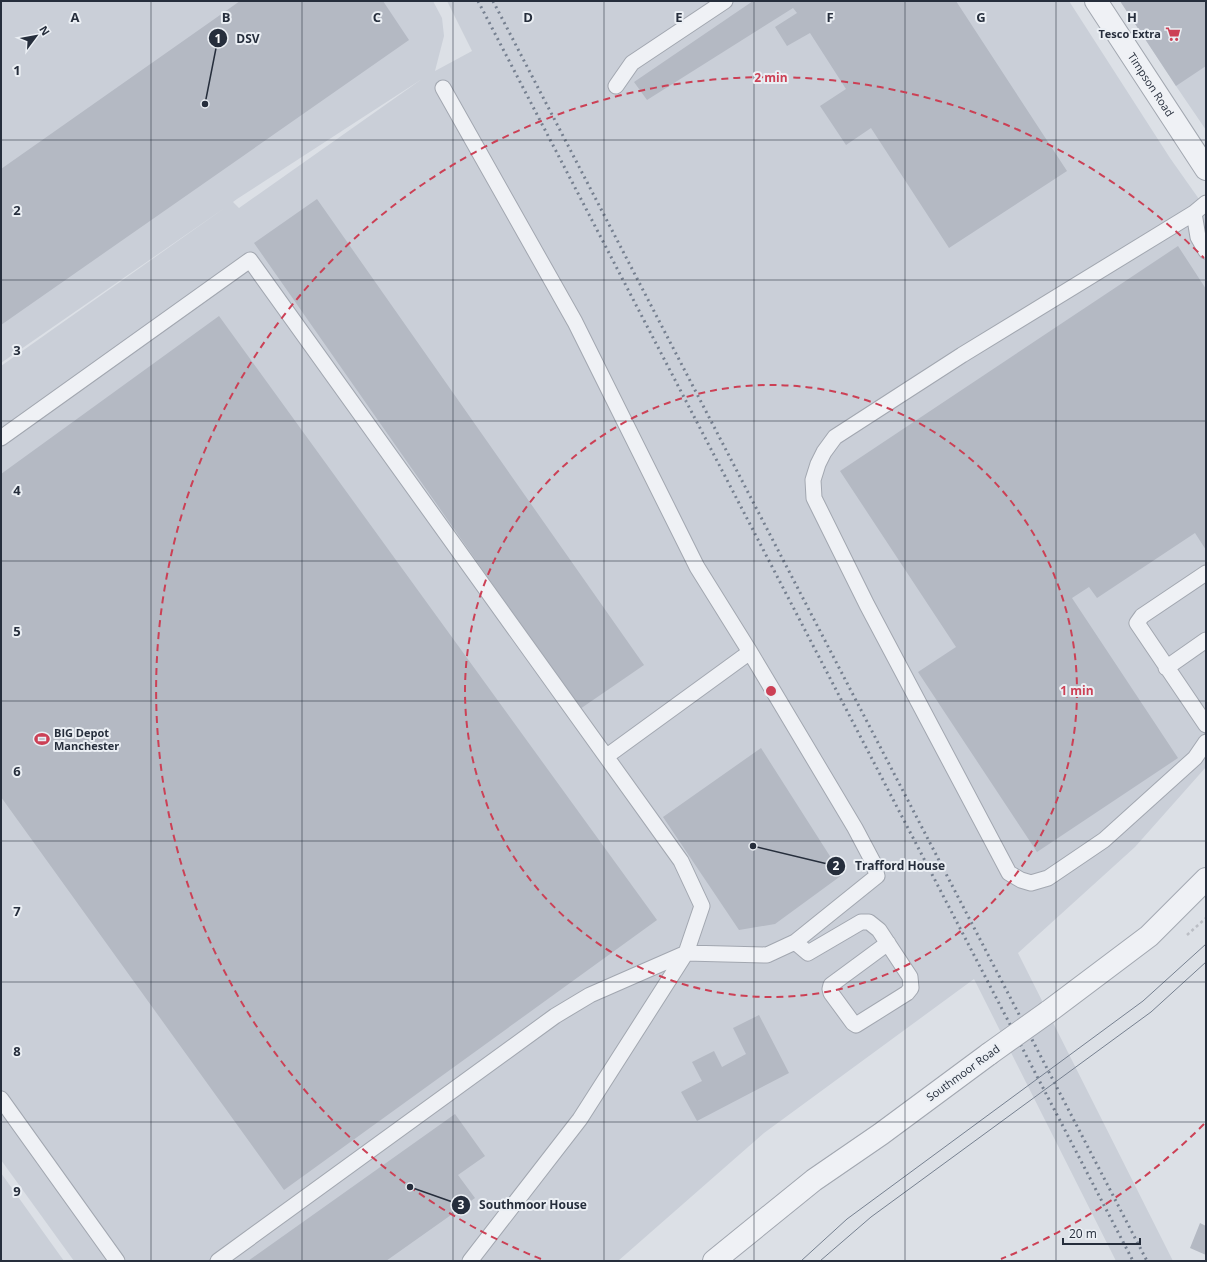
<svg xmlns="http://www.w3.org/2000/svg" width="1207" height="1262" viewBox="0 0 1207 1262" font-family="'Open Sans',sans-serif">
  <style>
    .built { fill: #cacfd8; fill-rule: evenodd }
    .building { fill: #b4b9c3 }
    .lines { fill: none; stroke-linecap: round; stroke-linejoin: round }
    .service-casing { stroke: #a2a7b0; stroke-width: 17 }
    .minor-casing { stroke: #a2a7b0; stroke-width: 24 }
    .tertiary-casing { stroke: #a2a7b0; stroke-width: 24 }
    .path { stroke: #bbbec5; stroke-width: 2.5; stroke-dasharray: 3 3; stroke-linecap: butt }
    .service { stroke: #eff1f5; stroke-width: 15 }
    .minor { stroke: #eff1f5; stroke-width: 22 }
    .tertiary { stroke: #eff1f5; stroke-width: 22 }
    .tram { stroke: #768090; stroke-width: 1 }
    .rail { stroke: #768090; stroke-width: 3; stroke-dasharray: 2 4; stroke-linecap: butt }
    .tertiary-bridge-casing { stroke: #a2a7b0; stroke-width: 24; stroke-linecap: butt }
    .tertiary-bridge { stroke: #eff1f5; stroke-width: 22 }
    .grid { fill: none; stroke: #262e3c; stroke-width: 1; stroke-opacity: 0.55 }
    .ring { fill: none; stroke: #cc4055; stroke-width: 2; stroke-dasharray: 7 5 }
    .labels { text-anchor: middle; stroke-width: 4; stroke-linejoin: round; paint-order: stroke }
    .poi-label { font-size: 11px; font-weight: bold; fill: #262e3c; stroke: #ebeff4; text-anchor: end }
    .street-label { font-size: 11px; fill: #262e3c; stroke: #ebeff4 }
    .grid-label { font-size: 13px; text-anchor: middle; font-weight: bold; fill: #262e3c; stroke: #ebeff4; stroke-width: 4; stroke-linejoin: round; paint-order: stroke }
    .centre { fill: #cc4055; stroke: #ebeff4; stroke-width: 2 }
    .ring-label { font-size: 12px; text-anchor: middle; font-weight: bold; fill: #cc4055; stroke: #ebeff4; stroke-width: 4; stroke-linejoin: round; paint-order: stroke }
    .leader { fill: none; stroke: #262e3c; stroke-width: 1.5 }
    .callout-dot { fill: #262e3c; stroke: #ebeff4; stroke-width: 1.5 }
    .mark-label { font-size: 12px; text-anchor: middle; font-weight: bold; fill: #fff }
    .callout-label { font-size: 12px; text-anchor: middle; font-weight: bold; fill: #262e3c; stroke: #ebeff4; stroke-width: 4; stroke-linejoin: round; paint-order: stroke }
  </style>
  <rect width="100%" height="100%" fill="#dce0e6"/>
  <path class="built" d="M1,1h432l9,17 2,18 -9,35 37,-20 -25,-50h622l101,157 36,51v558l-71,80 -117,106 155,308h-57l-142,-282 -210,154 -146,128h-544l-73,-101v-794l225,-159 -225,156zM422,79l-183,129 -6,-6 4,-3z
    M1120,1h86v129l-30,-44z
    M1,1173l63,88h-63z"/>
  <path class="building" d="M240,1h143l26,39 -408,285v-156z
    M753,1h203l111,170 -118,77 -78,-120 -25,17 -26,-39 26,-17 -36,-56 -23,13 -12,-19 22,-14 -4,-5 -146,92 -13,-18z
    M1120,1h86v65l-30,20z
    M317,199l327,466 -64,44 -326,-466z
    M1178,246l28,43v261l-11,-17 -98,65 -8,-11 -17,11 106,160 -141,94 -119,-180 38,-25 -116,-176z
    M219,316l438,604 -373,270 -283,-393v-323z
    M761,748l81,127 -67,49 -36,6 -76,-113z
    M759,1015l30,58 -92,48 -16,-29 21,-11 -10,-19 22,-11 8,16 24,-13 -13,-26z
    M455,1114l30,42 -27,19 17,23 -89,63h-138z
    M1200,1223l6,3v29l-16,-7z"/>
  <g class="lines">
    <g class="service-casing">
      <path id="service" d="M616,86l16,-23 93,-62
        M443,88l132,234 122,245 53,85 105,176 18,34 4,14 -82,66 -28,13 -81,-2 -106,166 -110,142
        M1206,203l-12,10 -232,142 -127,82 -11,15 -6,12 -5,16 1,18 53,107 142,268 12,7 10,3 17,-5 56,-38 91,-82 11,-16
        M1194,213l4,24 8,14
        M1,438l249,-178 431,601 21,45 -16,47 -96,42 -35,21 -337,245
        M1206,573l-64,43 -5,7 69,102
        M1166,668l40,-28
        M607,756l143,-104
        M795,942l13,11 53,-31h8l10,8 31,47 1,11 -4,5 -51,32 -3,-2 -22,-30 -1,-4 1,-4 57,-42
        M1,1099l116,162"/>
    </g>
    <g class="minor-casing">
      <g id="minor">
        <path id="s1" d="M1096,1l110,168"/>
      </g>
    </g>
    <g class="tertiary-casing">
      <path id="tertiary" d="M1048,1012l101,-76 57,-57
        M714,1261l100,-81 67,-46 108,-80"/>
    </g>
    <path class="path" d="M1187,935l19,-17"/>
    <use href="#service" class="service"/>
    <use href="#minor" class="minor"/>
    <use href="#tertiary" class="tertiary"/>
    <path class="tram" d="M801,1261l46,-42 296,-218 63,-57
      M820,1261l51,-44 280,-205 55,-50"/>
    <path class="rail" d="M478,1l655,1260
      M493,1l654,1260"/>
    <g class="tertiary-bridge-casing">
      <path id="tertiary-bridge" d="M989,1054l59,-42"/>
    </g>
    <use href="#tertiary-bridge" class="tertiary-bridge"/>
  </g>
  <path class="grid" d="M151,1v1260M302,1v1260M453,1v1260M604,1v1260M754,1v1260M905,1v1260M1056,1v1260M1,140h1205M1,280h1205M1,421h1205M1,561h1205M1,701h1205M1,841h1205M1,982h1205M1,1122h1205"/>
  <g class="ring">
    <circle cx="771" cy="691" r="306"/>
    <path d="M1204 1124A613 613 0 0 1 1001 1259M541 1259A613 613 0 1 1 1204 258"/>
  </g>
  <defs>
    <g id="supermarket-bare" transform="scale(1.2)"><path d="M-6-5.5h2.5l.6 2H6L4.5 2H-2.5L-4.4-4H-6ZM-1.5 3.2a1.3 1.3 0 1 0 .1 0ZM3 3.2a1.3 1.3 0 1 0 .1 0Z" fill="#cc4055" stroke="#ebeff4" stroke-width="2.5" paint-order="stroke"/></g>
    <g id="stadium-bare" transform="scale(1.2)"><path d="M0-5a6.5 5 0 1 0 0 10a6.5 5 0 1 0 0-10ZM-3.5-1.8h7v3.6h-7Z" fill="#cc4055" stroke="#ebeff4" stroke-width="2.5" paint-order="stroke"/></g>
  </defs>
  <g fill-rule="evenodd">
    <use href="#supermarket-bare" x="1173" y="34"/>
    <use href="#stadium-bare" x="42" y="739"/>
  </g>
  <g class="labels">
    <g class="poi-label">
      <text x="1161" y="38">Tesco Extra</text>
      <text x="54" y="737" text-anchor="start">BIG Depot<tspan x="54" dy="13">Manchester</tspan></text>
    </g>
    <g class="street-label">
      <text dy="4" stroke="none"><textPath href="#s1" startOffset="100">Timpson Road</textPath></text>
      <text transform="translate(963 1073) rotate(-36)" y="4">Southmoor Road</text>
    </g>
  </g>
  <g class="grid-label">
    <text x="75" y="22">A</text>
    <text x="226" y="22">B</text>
    <text x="377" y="22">C</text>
    <text x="528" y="22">D</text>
    <text x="679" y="22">E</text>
    <text x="830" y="22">F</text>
    <text x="981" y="22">G</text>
    <text x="1132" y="22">H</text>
    <text x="17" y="75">1</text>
    <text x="17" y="215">2</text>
    <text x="17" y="355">3</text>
    <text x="17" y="495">4</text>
    <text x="17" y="636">5</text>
    <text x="17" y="776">6</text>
    <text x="17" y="916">7</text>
    <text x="17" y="1056">8</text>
    <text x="17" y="1196">9</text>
  </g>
  <circle cx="771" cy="691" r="6" class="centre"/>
  <g class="ring-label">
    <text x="771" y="82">2 min</text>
    <text x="1077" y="695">1 min</text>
  </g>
  <path class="leader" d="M205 104L218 38M753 846L836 866M410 1187L461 1205"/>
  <g class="callout-dot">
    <circle cx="205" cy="104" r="4"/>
    <circle cx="753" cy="846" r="4"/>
    <circle cx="410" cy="1187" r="4"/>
    <circle cx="218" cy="38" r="10"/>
    <circle cx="836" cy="866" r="10"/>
    <circle cx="461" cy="1205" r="10"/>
  </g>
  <g class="mark-label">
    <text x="218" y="43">1</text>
    <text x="836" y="870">2</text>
    <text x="461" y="1209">3</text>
  </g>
  <g class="callout-label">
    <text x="248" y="43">DSV</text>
    <text x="900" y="870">Trafford House</text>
    <text x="533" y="1209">Southmoor House</text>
  </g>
  <rect width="1207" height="1262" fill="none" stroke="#262e3c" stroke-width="4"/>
  <g transform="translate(36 36) rotate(58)" stroke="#ebeff4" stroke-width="3" paint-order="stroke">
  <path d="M0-3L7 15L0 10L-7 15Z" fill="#262e3c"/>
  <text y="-6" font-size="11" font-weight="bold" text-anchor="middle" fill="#262e3c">N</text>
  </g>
  <path d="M1063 1238v6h77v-6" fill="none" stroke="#262e3c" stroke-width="2"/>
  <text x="1069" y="1238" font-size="12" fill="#262e3c" stroke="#ebeff4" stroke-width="3" paint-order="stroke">20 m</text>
</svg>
